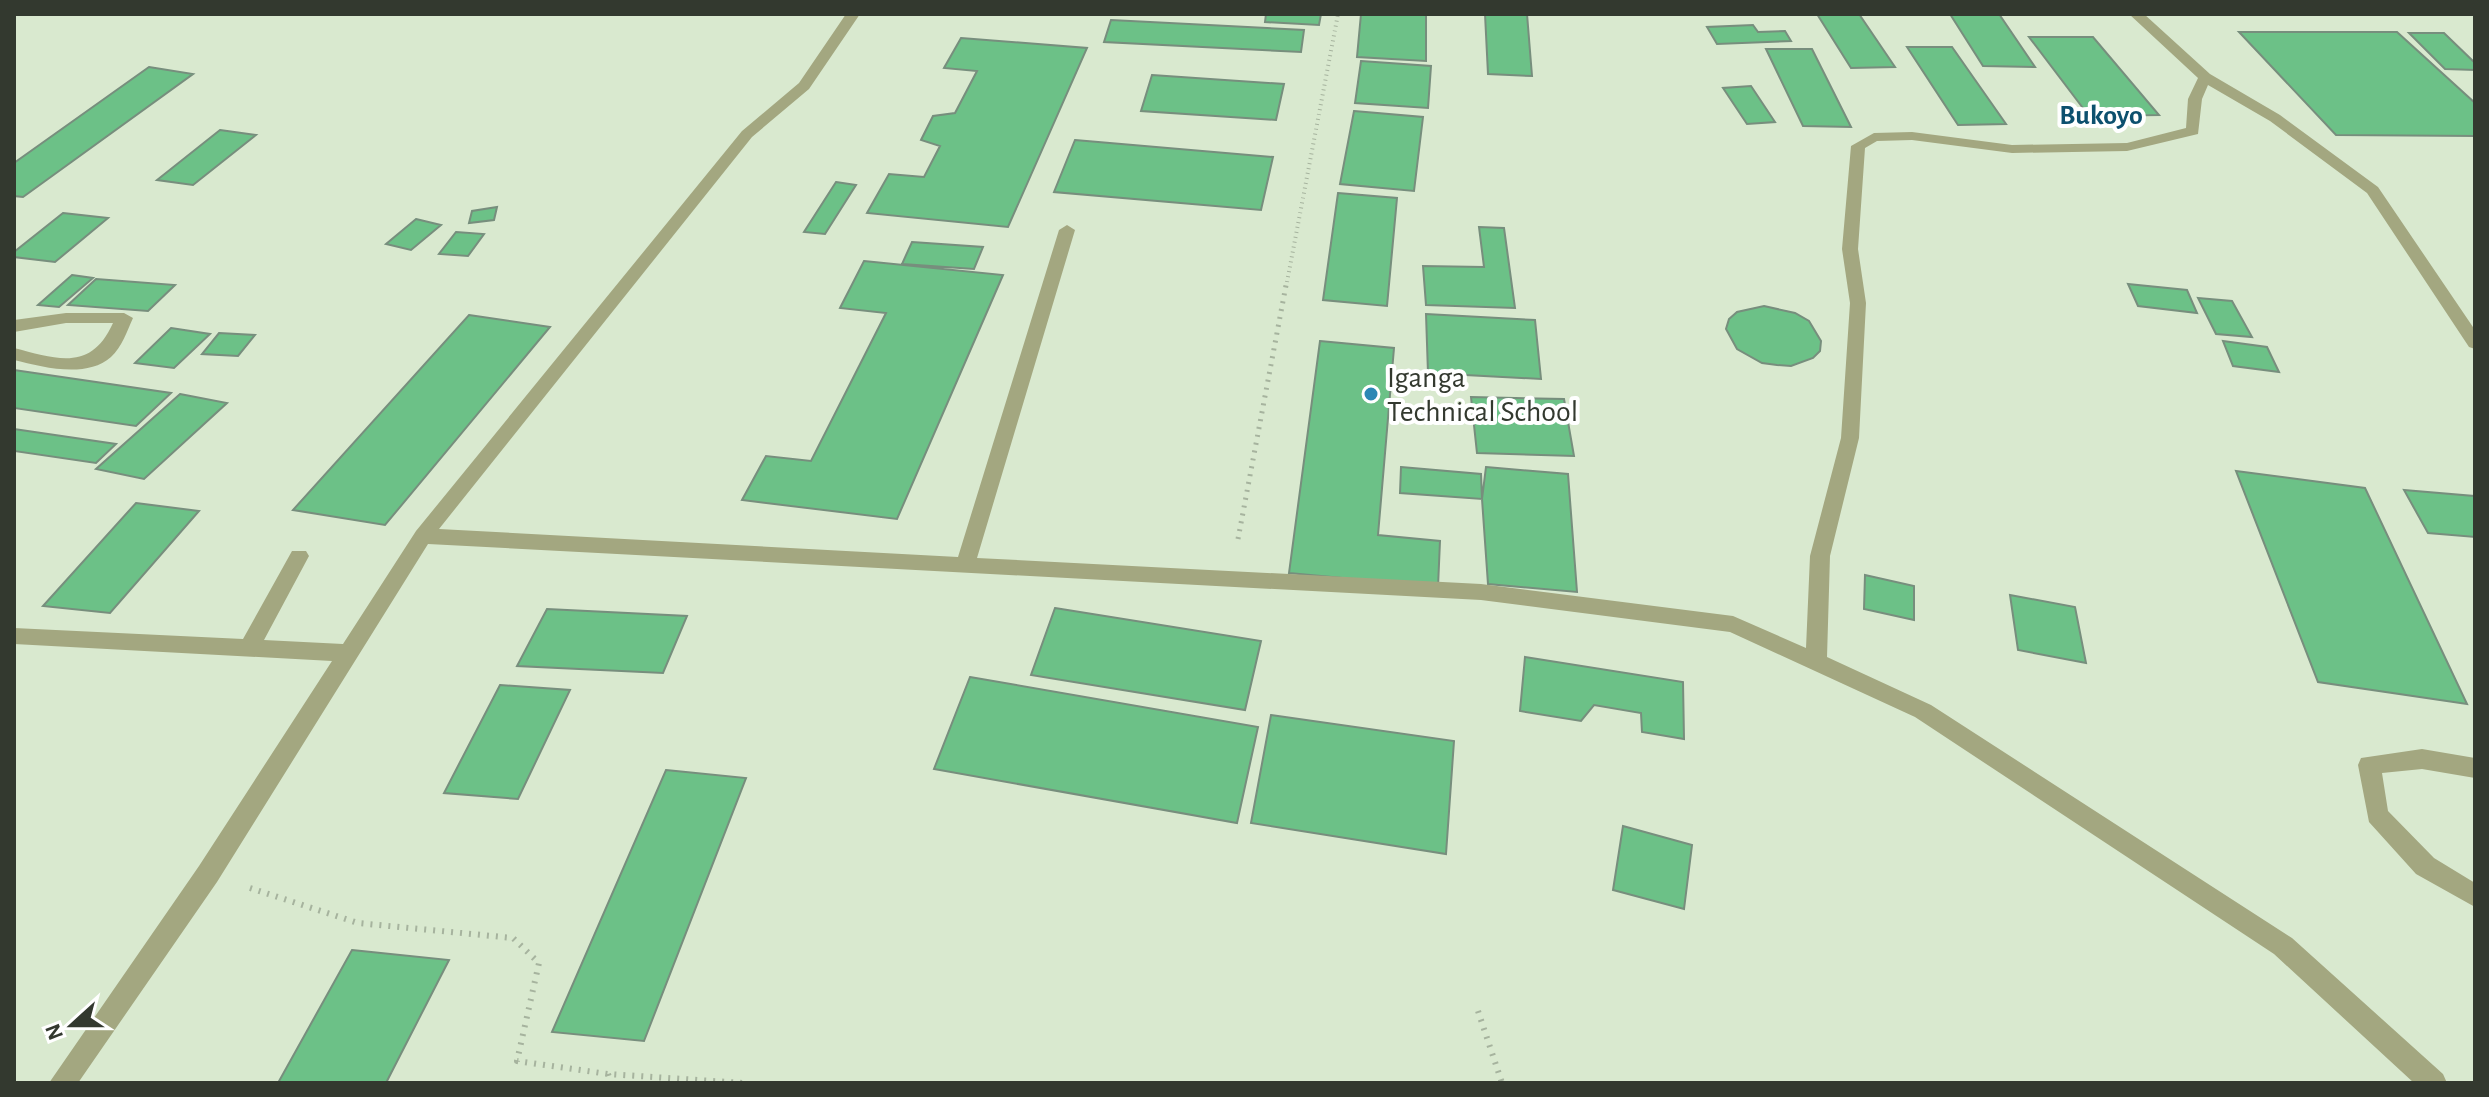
<svg xmlns="http://www.w3.org/2000/svg" width="2489" height="1097" viewBox="0 0 2489 1097" font-family="'Alegreya Sans',sans-serif">
  <style>
    .building { fill: #6cc187; stroke: #778e7d; stroke-width: 2 }
    .lines { fill: none; stroke-linecap: round; stroke-linejoin: round }
    .path-far2 { stroke: #a6b39e; stroke-width: 4; stroke-dasharray: 1 4; stroke-linecap: butt }
    .path-far1 { stroke: #a6b39e; stroke-width: 5; stroke-dasharray: 2 6; stroke-linecap: butt }
    .path { stroke: #a6b39e; stroke-width: 6; stroke-dasharray: 2 7; stroke-linecap: butt }
    .minor { fill: #a3a780; fill-rule: evenodd }
    .poi-dot { fill: #2b87b4; stroke: #fff; stroke-width: 3 }
    .labels { text-anchor: middle; stroke-width: 8; stroke-linejoin: round; paint-order: stroke }
    .far-quarter-label { font-size: 28px; font-weight: bold; fill: #0c506e; stroke: #fff }
    .poi-label { font-size: 30px; fill: #33392f; stroke: #fff; text-anchor: start }
  </style>
  <rect width="100%" height="100%" fill="#d9e9cf"/>
  <path class="building" d="M1266,14h55l-2,11 -54,-3z
    M1361,14h65v47l-69,-4z
    M1485,14h42l5,62 -44,-2z
    M1817,14h42l36,53 -44,1z
    M1950,14h49l36,53 -52,-1z
    M1111,20l193,10 -3,22 -197,-10z
    M1753,25l5,7 27,-1 6,10 -74,3 -10,-17z
    M2239,32h158l78,71v33l-139,-1z
    M2409,33h35l31,30v7l-30,-1z
    M2029,37h64l66,78 -70,1z
    M961,38l126,10 -79,179 -141,-14 22,-39 35,3 16,-31 -19,-6 12,-24 22,-3 22,-42 -33,-3z
    M1907,47h45l54,77 -48,1z
    M1766,49h46l39,78 -48,-1z
    M1361,61l70,5 -3,42 -73,-5z
    M149,67l44,7 -170,123 -9,-1v-33z
    M1152,75l132,9 -8,36 -135,-9z
    M1751,86l24,36 -28,2 -24,-36z
    M1354,111l69,6 -9,74 -74,-7z
    M220,130l36,5 -63,50 -36,-5z
    M1075,140l198,17 -12,53 -207,-18z
    M836,182l20,3 -31,49 -21,-2z
    M1338,193l59,5 -10,108 -64,-6z
    M497,207l-3,13 -25,3 3,-12z
    M63,213l45,5 -53,44 -41,-5v-5z
    M416,219l25,6 -30,25 -25,-6z
    M1479,227l25,1 11,80 -89,-3 -3,-39 61,1z
    M456,232l28,2 -16,22 -29,-2z
    M912,242l71,5 -9,22 -72,-5z
    M864,261l139,14 -106,244 -155,-19 24,-44 45,5 75,-148 -46,-5z
    M72,275l21,3 -34,29 -21,-2z
    M96,279l79,6 -27,26 -80,-6z
    M2128,284l59,6 10,23 -59,-7z
    M2198,298l34,3 20,36 -36,-3z
    M1764,306l31,7 14,8 12,20 -1,10 -7,7 -22,8 -14,-1 -15,-2 -25,-14 -11,-20 3,-10 8,-7z
    M1426,314l109,6 6,59 -113,-6z
    M469,315l81,12 -165,198 -92,-15z
    M171,328l39,6 -36,34 -39,-5z
    M219,333l36,2 -17,21 -36,-2z
    M1320,341l74,7 -16,187 62,6 -2,46 -149,-14z
    M2223,341l44,6 12,25 -46,-6z
    M14,370l157,23 -35,33 -122,-18z
    M180,394l47,9 -83,76 -48,-10z
    M1471,397l93,2 10,57 -97,-3z
    M14,429l102,15 -20,19 -82,-12z
    M1401,467l80,7 1,25 -82,-6z
    M1486,467l82,7 9,118 -89,-8 -6,-85z
    M2236,471l129,17 102,216 -149,-22z
    M2404,490l70,6 1,41 -47,-4z
    M136,503l63,8 -89,102 -67,-7z
    M1865,575l49,11v34l-50,-11z
    M2010,595l65,12 11,56 -68,-13z
    M1055,608l206,33 -16,69 -214,-35z
    M547,609l140,7 -24,57 -146,-7z
    M1525,657l158,25 1,57 -42,-7 -1,-19 -47,-8 -13,16 -61,-10z
    M970,677l288,50 -21,96 -303,-54z
    M500,685l70,5 -52,109 -74,-6z
    M1271,715l183,26 -8,113 -195,-31z
    M666,770l80,8 -102,263 -92,-9z
    M1623,826l69,19 -8,64 -71,-19z
    M352,950l97,10 -63,123h-108z"/>
  <g class="lines">
    <path class="path-far2" d="M1287,282l51,-268"/>
    <path class="path-far1" d="M1238,539l49,-259"/>
    <path class="path" d="M250,888l108,35 155,15 26,25 -22,98 91,13 135,9
      M1478,1011l24,72
      M608,1074l3,9"/>
    <path class="minor" d="M846,14h14l-51,75 -57,48 -313,392 519,28 101,-327 8,-5 8,5 -98,328 504,26 252,32 73,32 4,-92 31,-118 9,-135 -8,-54 9,-103 23,-13 38,-1 100,13 115,-2 59,-15 2,-29 10,-21 -69,-64h15l66,60 70,41 98,72 97,143v19l-6,-2 -102,-154 -97,-72 -62,-36 -6,14 -4,35 -71,17 -115,2 -100,-13 -35,1 -12,7 -7,101 8,54 -7,135 -29,118 -3,101 104,48 361,233 151,136 4,9h-33l-140,-129 -359,-237 -185,-85 -249,-32 -1053,-56 -211,338 -139,201h-29l150,-217 133,-205 -318,-17v-16l229,11 49,-88h14l3,5 -45,84 79,4 73,-113 326,-400 57,-48z
      M66,313h58l9,5c-6,13 -11,29 -22,39 -25,22 -68,10 -97,3v-12c43,11 77,24 99,-25h-47l-52,9v-12z
      M2422,749l53,9v20l-53,-9 -40,4 6,38 46,47 41,25v24l-59,-33 -47,-52 -11,-57 3,-7z"/>
  </g>
  <circle class="poi-dot" cx="1371" cy="394" r="8"/>
  <g class="labels">
    <g class="far-quarter-label">
      <text x="2101" y="124">Bukoyo</text>
    </g>
    <g class="poi-label">
      <text x="1387" y="387">Iganga<tspan x="1387" dy="34">Technical School</tspan></text>
    </g>
  </g>
  <rect width="2489" height="1097" fill="none" stroke="#33392f" stroke-width="32"/>
  <g transform="translate(72 1025) rotate(249)" stroke="#ffffff" stroke-width="6" paint-order="stroke">
  <path d="M0-6L14 30L0 20L-14 30Z" fill="#33392f"/>
  <text y="-12" font-size="22" font-weight="bold" text-anchor="middle" fill="#33392f">N</text>
  </g>
</svg>
